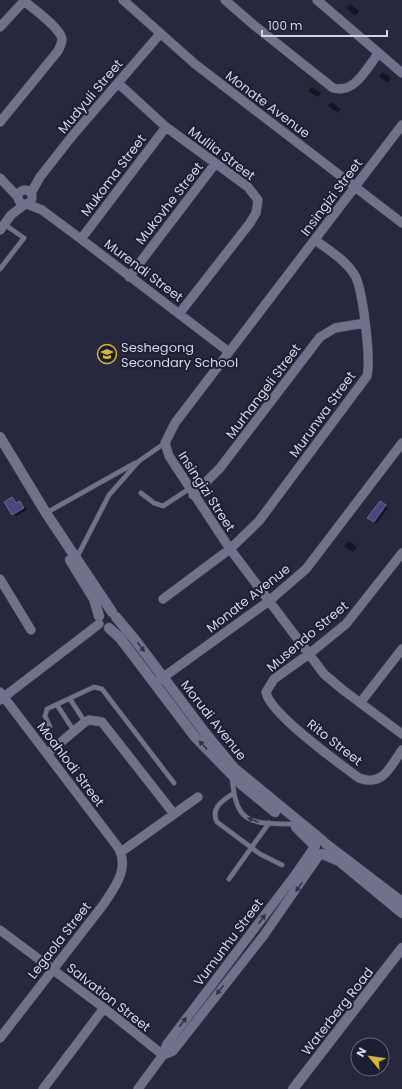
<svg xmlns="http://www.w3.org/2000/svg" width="402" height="1089" viewBox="0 0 402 1089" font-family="Poppins,sans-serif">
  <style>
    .shadow { fill: #0007 }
    .building { fill: #484880; stroke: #686a83 }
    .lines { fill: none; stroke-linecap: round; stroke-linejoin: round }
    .service-casing { stroke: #434356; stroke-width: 5.5 }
    .minor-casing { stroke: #434356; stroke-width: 10 }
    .tertiary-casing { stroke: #434356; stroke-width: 11 }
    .service { stroke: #70728c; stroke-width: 4.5 }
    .minor { stroke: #70728c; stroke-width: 9 }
    .tertiary { stroke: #70728c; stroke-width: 10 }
    .oneway { fill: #323349 }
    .labels { text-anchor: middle; stroke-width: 4; stroke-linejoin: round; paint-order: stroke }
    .street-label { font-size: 13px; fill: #d3d5e3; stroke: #1d1e33 }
    .poi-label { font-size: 13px; fill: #d3d5e3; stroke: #1d1e33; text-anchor: start }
  </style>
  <rect width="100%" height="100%" fill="#27283d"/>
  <path class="shadow" d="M350,4l9,7 -4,5 -9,-8z
    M382,72l9,6 -3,5 -9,-6z
    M311,87l10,6 -3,4 -10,-6z
    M331,102l10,7 -3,4 -10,-7z
    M12,499l5,5 3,-2 3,2 4,6 -11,6 -3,-2z
    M383,504l5,4 -11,15 -3,-1z
    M349,541l8,6 -4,5 -9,-6z"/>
  <path class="building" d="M12,497l4,6 4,-2 4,7 -12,7 -8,-13z
    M380,501l6,4 -12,17 -7,-4z"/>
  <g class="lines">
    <g class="service-casing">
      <path id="service" d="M0,269l24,-31 -20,-14
        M141,493l13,10 9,3 26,-17
        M46,513l89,-50
        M76,559l33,-64 30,-34 26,-18
        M70,699l15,23
        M57,705l17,26
        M50,727l-5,-11 2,-7 47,-22 8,2 72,94
        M232,777c4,48 18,46 60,47
        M234,793c-11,7 -24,15 -17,29l43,32 22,11
        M229,879l40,-56"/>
    </g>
    <g class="minor-casing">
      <path id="minor" d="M123,0l72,64 207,159
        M225,0l30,26 78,62c22,6 33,-19 45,-34
        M317,0l85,73
        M0,27l24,-26
        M118,83l48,44 82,60 10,13 -2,13 -6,10 -71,91
        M0,122l58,-71c2,-4 4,-8 4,-12 -2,-12 -30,-31 -39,-39
        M402,125l-227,298 -10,20 4,13 61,93 94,125 19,16 59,44
        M0,178l17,18
        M18 197a7 7 0 1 1 14 0a7 7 0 1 1-14 0Z
        M31,193l9,-16 33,-42 87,-101
        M27,204l15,6 39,29 148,113
        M0,230l11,-15 13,-10
        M81,239l85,-112
        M129,277l86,-113
        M193,495l27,-27 100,-131 15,-9 30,-5
        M402,553l-56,71 -37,30 -35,25 -8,13c3,21 74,72 93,86 24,9 31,-11 43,-28
        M0,579l31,51
        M163,599l67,-50 29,-28 108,-145c4,-16 -4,-89 -13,-102 -9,-14 -25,-24 -39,-34
        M158,681l111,-80 37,-32 96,-126
        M0,692l117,154c14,21 -2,41 -14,59l-103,133
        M0,700l99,-76
        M360,703l42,-54
        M48,753l37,-31 4,-2 13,2 72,92
        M121,852l77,-55
        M0,930l104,78 59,47
        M163,1055l10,-4 91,-116 56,-81
        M43,1089l61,-81
        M138,1089l25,-34 4,-11 128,-169 20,-29"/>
    </g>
    <g class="tertiary-casing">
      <path id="tertiary" d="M0,437l46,76 66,99
        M70,560l24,39 5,17
        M116,617l20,24 70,93 28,34 89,73
        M109,628l11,10 75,99 47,48 33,27
        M296,827l19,19
        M326,844l76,58
        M322,854l17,7 63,52
        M293,1089l109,-141"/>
    </g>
    <use href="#service" class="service"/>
    <use href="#minor" class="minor"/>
    <use href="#tertiary" class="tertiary"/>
  </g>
  <defs><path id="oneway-solid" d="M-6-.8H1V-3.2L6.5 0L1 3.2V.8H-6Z"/></defs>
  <g class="oneway">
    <use href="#oneway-solid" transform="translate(141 647) rotate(53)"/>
    <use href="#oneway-solid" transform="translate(203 745) rotate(-133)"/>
    <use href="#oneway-solid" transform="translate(253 820) rotate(-158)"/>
    <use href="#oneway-solid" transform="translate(299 887) rotate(125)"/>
    <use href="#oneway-solid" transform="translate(262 919) rotate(-53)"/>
    <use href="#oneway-solid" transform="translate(220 990) rotate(128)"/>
    <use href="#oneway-solid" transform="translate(183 1022) rotate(-53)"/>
  </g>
  <defs>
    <g id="school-ring" transform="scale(1)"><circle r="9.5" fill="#1d1e33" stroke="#d4b635" stroke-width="1.5"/><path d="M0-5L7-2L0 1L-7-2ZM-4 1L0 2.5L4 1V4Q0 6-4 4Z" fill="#d4b635"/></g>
  </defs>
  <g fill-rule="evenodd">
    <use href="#school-ring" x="107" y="354"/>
  </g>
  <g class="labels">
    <g class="street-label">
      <text transform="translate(90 96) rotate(-50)" y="5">Mudyuli Street</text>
      <text transform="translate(268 104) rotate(37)" y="5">Monate Avenue</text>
      <text transform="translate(222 153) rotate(37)" y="5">Mulila Street</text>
      <text transform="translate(113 175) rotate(-53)" y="5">Mukoma Street</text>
      <text transform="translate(331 197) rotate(-53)" y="5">Insingizi Street</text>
      <text transform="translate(169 203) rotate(-52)" y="5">Mukovhe Street</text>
      <text transform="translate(144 270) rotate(37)" y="5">Murendi Street</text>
      <text transform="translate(263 391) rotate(-53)" y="5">Murhangeli Street</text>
      <text transform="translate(322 414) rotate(-54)" y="5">Murunwa Street</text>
      <text transform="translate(207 491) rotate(57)" y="5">Insingizi Street</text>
      <text transform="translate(248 598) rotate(-38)" y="5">Monate Avenue</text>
      <text transform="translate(307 636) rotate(-40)" y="5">Musendo Street</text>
      <text transform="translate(214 720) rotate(52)" y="5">Morudi Avenue</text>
      <text transform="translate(335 742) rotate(38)" y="5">Rito Street</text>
      <text transform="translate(71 764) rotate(53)" y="5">Moahlodi Street</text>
      <text transform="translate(59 940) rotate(-52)" y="5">Legaola Street</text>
      <text transform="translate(228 942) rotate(-53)" y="5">Vumunhu Street</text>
      <text transform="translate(109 997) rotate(38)" y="5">Salvation Street</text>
      <text transform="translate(337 1011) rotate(-52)" y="5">Waterberg Road</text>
    </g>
    <g class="poi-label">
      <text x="121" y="352">Seshegong<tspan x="121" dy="15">Secondary School</tspan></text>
    </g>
  </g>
  <g transform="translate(370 1057) rotate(299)"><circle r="19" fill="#1d1e33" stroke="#666779"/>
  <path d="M0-3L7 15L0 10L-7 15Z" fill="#d4b635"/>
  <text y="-6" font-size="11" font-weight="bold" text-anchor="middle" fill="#d3d5e3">N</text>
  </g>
  <path d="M262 30v6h125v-6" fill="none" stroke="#d3d5e3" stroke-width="2"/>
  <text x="268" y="30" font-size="12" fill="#d3d5e3" stroke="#1d1e33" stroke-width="3" paint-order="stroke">100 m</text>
</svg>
